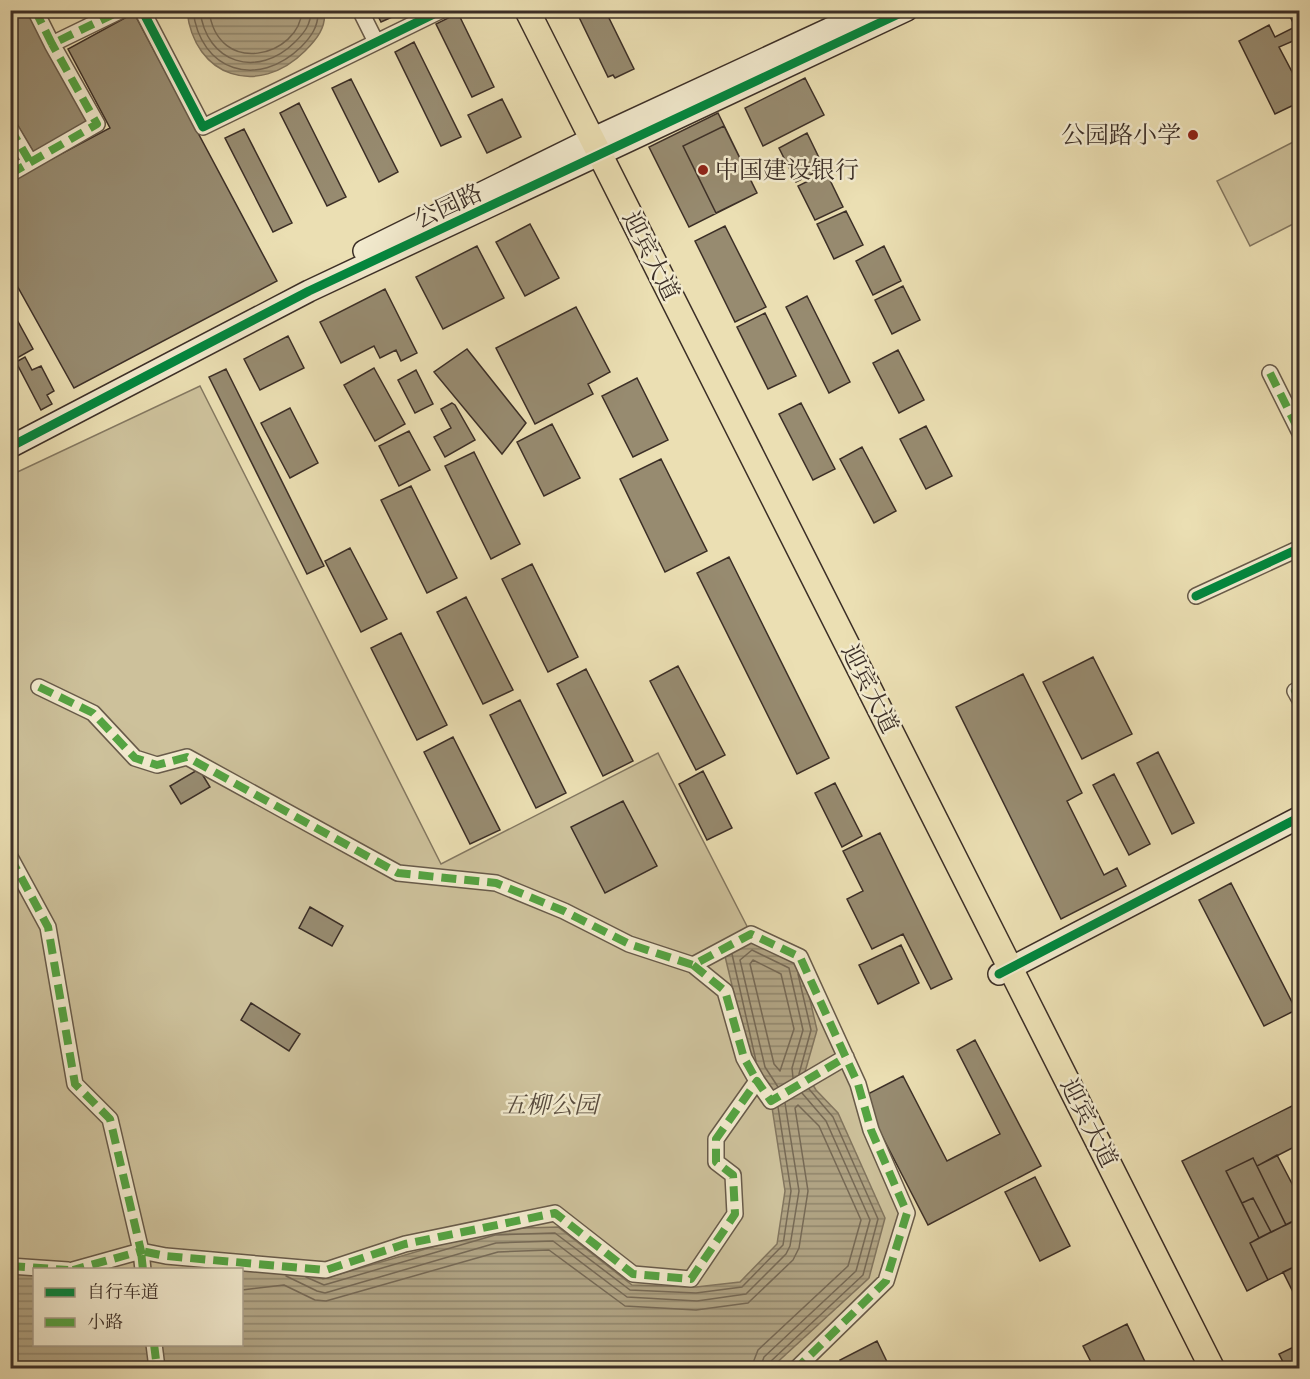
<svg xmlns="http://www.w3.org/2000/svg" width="1310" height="1379" viewBox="0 0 1310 1379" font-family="'IM FELL English','Noto Serif SC',serif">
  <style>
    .green { fill: #cdc19b; stroke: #847861; stroke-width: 1.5; fill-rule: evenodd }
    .water { fill: url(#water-rules); stroke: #82755e; stroke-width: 1.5 }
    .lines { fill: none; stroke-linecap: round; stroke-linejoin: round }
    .shore { stroke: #766955; stroke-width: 1.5 }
    .building { fill: #978b70; stroke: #3c2f27; stroke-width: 1.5 }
    .street-casing { stroke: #685b4a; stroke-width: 18 }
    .secondary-casing { stroke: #3c2f27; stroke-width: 24 }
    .primary-casing { stroke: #3c2f27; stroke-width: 27 }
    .street { stroke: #f2eace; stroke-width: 15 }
    .secondary { stroke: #f2eace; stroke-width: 21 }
    .primary { stroke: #ebdfb3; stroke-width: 24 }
    .quiet { stroke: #54a442; stroke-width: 8; stroke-dasharray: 15 8; stroke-linecap: butt }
    .cycleway-casing { stroke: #f2eace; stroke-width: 13 }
    .cycleway { stroke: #00873e; stroke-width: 9 }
    .poi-dot { fill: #8f2418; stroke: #f2eace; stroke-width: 2 }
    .labels { text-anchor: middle; stroke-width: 5; stroke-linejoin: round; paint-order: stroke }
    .poi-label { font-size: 24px; fill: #3c2f27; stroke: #f2eace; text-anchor: end }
    .street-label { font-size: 24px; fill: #3c2f27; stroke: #f2eace }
    .park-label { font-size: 24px; font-style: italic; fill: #594c3e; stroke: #f2eace }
  </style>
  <defs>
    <pattern id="water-rules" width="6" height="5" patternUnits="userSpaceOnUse" patternTransform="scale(1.5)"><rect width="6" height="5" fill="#b0a383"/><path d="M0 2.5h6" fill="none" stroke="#90856b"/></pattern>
  </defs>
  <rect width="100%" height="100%" fill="#ebdfb3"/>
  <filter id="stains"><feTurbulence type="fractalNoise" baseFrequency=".00333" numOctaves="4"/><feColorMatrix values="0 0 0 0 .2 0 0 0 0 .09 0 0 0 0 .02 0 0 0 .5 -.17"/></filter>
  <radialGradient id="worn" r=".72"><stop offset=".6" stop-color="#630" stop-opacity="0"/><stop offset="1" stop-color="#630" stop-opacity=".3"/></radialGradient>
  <path class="green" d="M1299,139v82l-49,25 -33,-65z
    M200,386l241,478 217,-111 93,181 49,23 107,256 -21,68 -89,87h-786v-893zM34,1270h208v74h-208z"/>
  <path class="water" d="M324,11c3,16 -8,29 -19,40 -47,47 -111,26 -118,-40z
    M751,934l49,23 17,73 -12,42 11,18 22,23 47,105 -16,60 -98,90h-760v-100l23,2v74h208v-74l-16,-1 62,-8 35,18 171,-50 64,-2 74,58 64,2 44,-5 37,-38 8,-53 -14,-90 -18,-28 -29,-121z"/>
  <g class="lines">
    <path class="shore" d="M193,10c7,62 65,79 108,37 10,-10 18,-21 17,-37
      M200,10c6,54 58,69 95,32 9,-9 16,-17 16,-32
      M209,10c8,68 91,47 93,0
      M732,954l24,107
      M753,960l28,14 13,55 -14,42 -6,-7 -24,-100z
      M798,974l13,56 -12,44
      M778,1087l-13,-20 -25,-107 12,-10 37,18 14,62 -11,38 1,10
      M286,1276l31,15 8,2 171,-50 57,-2 74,56 70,4 49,-7 40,-40 4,-8 9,-55 -14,-88
      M306,1277l18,8 171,-50 60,-2 75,57 66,3 46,-6 41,-42 8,-54 -13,-84
      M242,1290l42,-5 31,15 11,1 172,-49 51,-2 76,56 71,4 52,-7 45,-43 6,-12 9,-57 -13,-83 3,-3 21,21 42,94 -13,46 -90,84 -7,18
      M760,1368l4,-11 92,-86 14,-51 -44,-99 -24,-28
      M768,1368l2,-6 93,-87 15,-56 -45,-102 -24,-28"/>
  </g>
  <path class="building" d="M10,10h24l61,110 -61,33 -24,-40z
    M375,10h25l1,3 -20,9z
    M581,10h24l29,59 -19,9 -2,-3 -5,2 -31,-64z
    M1287,10h13v28l-21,9 21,40v15l-25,12 -36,-73 30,-16 6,12 20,-10z
    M134,13l143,268 -203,107 -64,-115v-92l100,-53 -42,-79z
    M458,13l36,74 -22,10 -36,-73z
    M414,42l47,95 -20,9 -46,-94z
    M805,78l19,37 -61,31 -18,-38z
    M351,79l47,93 -19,10 -47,-94z
    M502,99l19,38 -34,16 -19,-38z
    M299,103l47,94 -19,9 -47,-93z
    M718,113l39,80 -68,34 -40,-80z
    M724,126l33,67 -41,20 -33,-67z
    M244,129l48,94 -19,9 -48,-94z
    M807,133l17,35 -28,14 -17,-34z
    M10,136l14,24 -14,8z
    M826,172l17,35 -28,13 -17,-34z
    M846,211l17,34 -29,14 -17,-35z
    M530,224l29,54 -34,18 -29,-54z
    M725,226l41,81 -31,15 -40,-81z
    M477,246l27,52 -61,31 -27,-52z
    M884,246l17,35 -28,14 -17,-34z
    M903,286l17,34 -28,14 -17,-34z
    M385,289l32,64 -16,8 -5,-11 -16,8 -6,-12 -33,17 -21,-41z
    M807,296l43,86 -21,11 -43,-86z
    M10,307l23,42 -23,13z
    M576,307l34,65 -22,12 5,10 -58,30 -39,-76z
    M765,313l31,63 -28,13 -31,-62z
    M288,336l16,32 -44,22 -16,-31z
    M467,349l59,74 -24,31 -68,-82z
    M898,350l26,50 -25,13 -26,-50z
    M25,357l7,13 9,-4 13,25 -7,4 5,9 -11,6 -25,-48z
    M374,368l31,56 -30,17 -31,-56z
    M226,369l98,197 -17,8 -98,-197z
    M416,370l17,34 -18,9 -17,-33z
    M637,378l31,62 -35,17 -31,-61z
    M452,403l3,2 20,35 -30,17 -11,-20 17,-9 -10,-19z
    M801,403l34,66 -22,11 -34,-66z
    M290,408l28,55 -28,15 -29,-55z
    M552,424l28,54 -36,18 -27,-54z
    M926,426l26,50 -26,13 -26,-50z
    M409,431l21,39 -31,16 -20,-40z
    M862,447l34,64 -22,12 -34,-64z
    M474,452l46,92 -29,15 -46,-93z
    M661,459l46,92 -42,21 -45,-93z
    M411,486l46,92 -30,15 -46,-93z
    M350,548l37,71 -26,13 -36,-71z
    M729,557l100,201 -32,16 -100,-201z
    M532,564l46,93 -30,15 -46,-93z
    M466,597l47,93 -30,14 -46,-92z
    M401,633l46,92 -30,15 -46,-92z
    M1093,657l39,77 -50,25 -39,-77z
    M678,666l47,89 -29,15 -46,-89z
    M586,669l47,92 -30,15 -46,-92z
    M1023,674l59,119 -15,8 37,74 13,-7 9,18 -65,33 -105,-212z
    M520,700l46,93 -30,15 -46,-93z
    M453,737l47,93 -30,14 -46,-92z
    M1158,752l36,71 -22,11 -35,-71z
    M199,769l11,18 -29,17 -11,-18z
    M703,771l29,57 -25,12 -28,-56z
    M1114,774l36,70 -21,11 -36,-70z
    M835,783l27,53 -20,11 -27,-54z
    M623,801l34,65 -52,27 -34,-66z
    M880,833l72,146 -21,10 -28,-55 -31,15 -25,-50 16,-8 -20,-40z
    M1231,883l65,127 -32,16 -65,-126z
    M310,907l33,19 -11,20 -33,-18z
    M901,945l18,38 -41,21 -19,-39z
    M251,1003l49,31 -11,17 -48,-31z
    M975,1040l66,126 -113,59 -66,-128 41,-21 44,85 53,-27 -43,-84z
    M1300,1102v42l-43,22 -4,-8 -27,13 33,67 -9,5 18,37 -21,11 -65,-130z
    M1277,1155l23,44v19l-14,7 -29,-59z
    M1253,1158l33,67 -15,7 -18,-34 -11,5 -16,-32z
    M1035,1177l35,69 -30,15 -35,-69z
    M1253,1198l18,34 -12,6 -17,-35z
    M1297,1219l3,45 -32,16 -18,-37z
    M1300,1264v28l-2,-2 -5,2 -10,-20z
    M1127,1324l21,44h-54l-11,-22z
    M877,1341l13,27h-45l-5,-8z
    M1300,1344v24h-14l-7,-14z"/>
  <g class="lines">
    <g class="street-casing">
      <path id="street" d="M35,10l17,34 70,-34
        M142,10l61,117 239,-117
        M360,10l16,32
        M10,128l20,34
        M10,174l87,-50 -45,-80
        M1270,373l30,60
        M1196,596l104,-48
        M39,687l54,26 42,45 22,7 30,-8 211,116 98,10 68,28 65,33 64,21 58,-31 49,23 58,127 13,46 36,83 -21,68 -89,87
        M1300,689l-5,2 5,9
        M10,857l38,70 27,157 35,35 31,132 -68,19
        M693,965l32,26 19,67 13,23
        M10,1266l58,4
        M143,1270l-2,-19 25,5 160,14 79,-26 150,-31 78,61 58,5 44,-65 -2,-39 -17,-13v-23l41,-58 14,20 75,-44
        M154,1344l3,24"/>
    </g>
    <g class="secondary-casing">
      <path id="secondary" d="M364,251l217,-107 289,-134
        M10,447l299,-156 598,-281
        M999,974l301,-157"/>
    </g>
    <g class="primary-casing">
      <path id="primary" d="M527,10l685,1358"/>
    </g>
    <use href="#street" class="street"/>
    <use href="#secondary" class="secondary"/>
    <use href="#primary" class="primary"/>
    <path class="quiet" d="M35,10l17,34 70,-34
      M10,128l20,34
      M10,174l87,-50 -45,-80
      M1270,373l30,60
      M39,687l54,26 42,45 22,7 30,-8 211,116 98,10 68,28 65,33 64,21 58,-31 49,23 58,127 13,46 36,83 -21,68 -89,87
      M1300,689l-5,2 5,9
      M10,857l38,70 27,157 35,35 31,132 -68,19
      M693,965l32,26 19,67 13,23
      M10,1266l58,4
      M143,1270l-2,-19 25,5 160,14 79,-26 150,-31 78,61 58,5 44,-65 -2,-39 -17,-13v-23l41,-58 14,20 75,-44
      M154,1344l3,24"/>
    <g class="cycleway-casing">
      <path id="cycleway" d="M142,10l61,117 239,-117
        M10,447l299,-156 598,-281
        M1196,596l104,-48
        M999,974l301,-157"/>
    </g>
    <use href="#cycleway" class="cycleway"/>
  </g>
  <g class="poi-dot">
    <circle cx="1193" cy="135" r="6"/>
    <circle cx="703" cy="170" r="6"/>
  </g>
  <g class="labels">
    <g class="poi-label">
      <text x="1181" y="143">公园路小学</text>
      <text x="715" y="178" text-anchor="start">中国建设银行</text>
    </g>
    <g class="street-label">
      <text transform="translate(448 206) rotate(-25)" y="8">公园路</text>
      <text transform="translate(651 256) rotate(63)" y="8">迎宾大道</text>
      <text transform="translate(870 689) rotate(63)" y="8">迎宾大道</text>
      <text transform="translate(1089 1123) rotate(63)" y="8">迎宾大道</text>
    </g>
    <g class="park-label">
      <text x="550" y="1113">五柳公园</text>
    </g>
  </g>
  <rect width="1310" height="1379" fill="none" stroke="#ebdfb3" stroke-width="36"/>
  <rect x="12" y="12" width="1286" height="1355" fill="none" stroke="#3c2f27" stroke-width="3"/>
  <rect x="18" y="18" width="1274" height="1343" fill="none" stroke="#3c2f27" stroke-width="1.5"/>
  <rect x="33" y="1268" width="210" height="78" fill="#f2eace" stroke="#a99f8b" stroke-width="1.5"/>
  <rect x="45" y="1288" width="30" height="9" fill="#00873e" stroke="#a99f8b" stroke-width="1.5"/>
  <text x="87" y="1298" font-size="18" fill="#3c2f27">自行车道</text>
  <rect x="45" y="1318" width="30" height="9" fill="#54a442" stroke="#a99f8b" stroke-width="1.5"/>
  <text x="87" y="1328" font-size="18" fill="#3c2f27">小路</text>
  <rect width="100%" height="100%" filter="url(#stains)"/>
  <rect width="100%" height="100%" fill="url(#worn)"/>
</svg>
